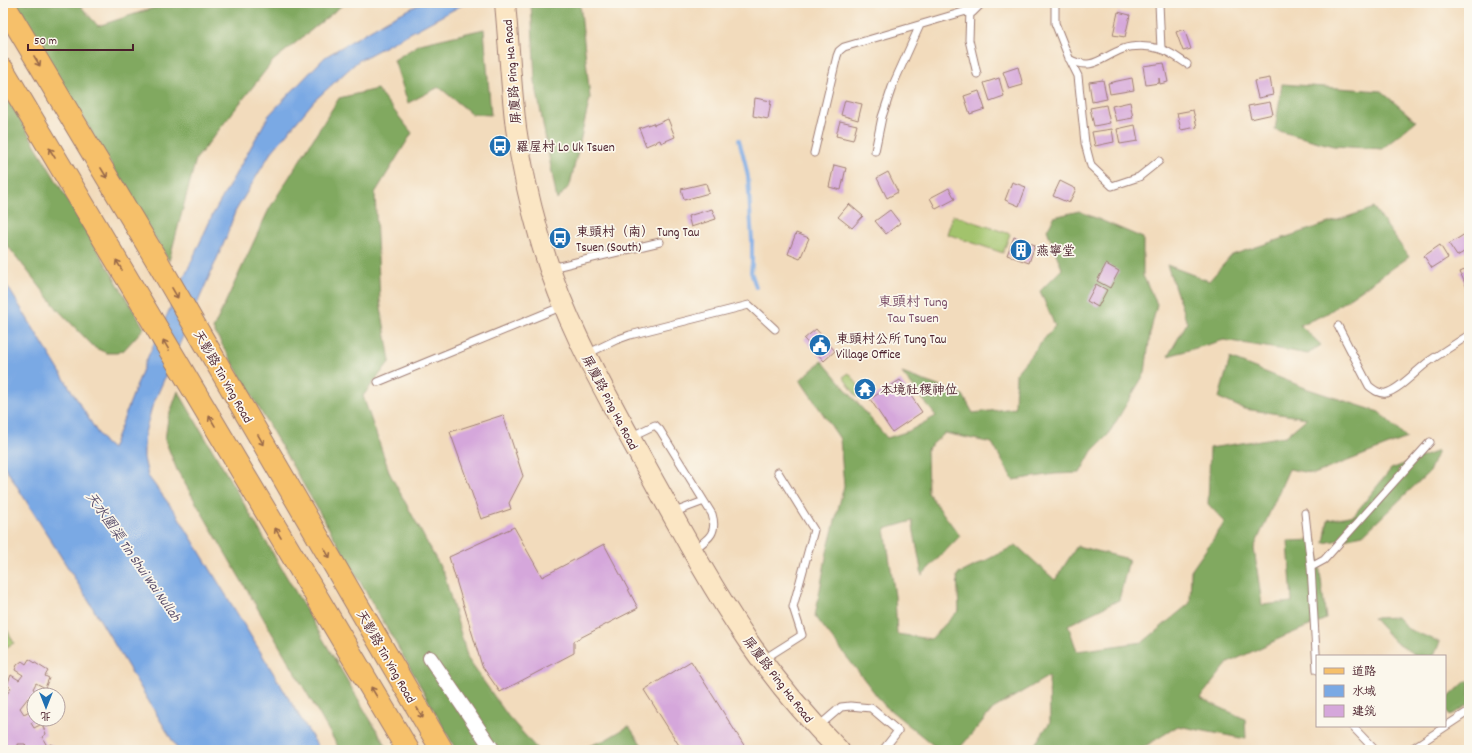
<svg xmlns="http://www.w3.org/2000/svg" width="1472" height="753" viewBox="0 0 1472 753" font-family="Dekko,'LXGW WenKai TC',sans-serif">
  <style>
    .green { fill: #a2c36c; stroke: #76714c }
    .forest { fill: #81a960; stroke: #666446 }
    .water { fill: #7aa9e4; stroke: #626488 }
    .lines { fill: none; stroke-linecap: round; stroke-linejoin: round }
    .stream { stroke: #7aa9e4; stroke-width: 4 }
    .building { fill: #d5a7db }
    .lane-casing { stroke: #9e7d74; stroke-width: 9 }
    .street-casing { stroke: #9e7d74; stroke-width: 16 }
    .secondary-casing { stroke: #9e7d74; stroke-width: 22 }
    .primary-casing { stroke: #9e7d74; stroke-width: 24 }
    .lane { stroke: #fff; stroke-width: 7 }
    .street { stroke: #fff; stroke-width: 14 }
    .secondary { stroke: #fbe6c4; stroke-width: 20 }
    .primary { stroke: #f6c06b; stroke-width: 22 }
    .oneway { stroke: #976748 }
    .labels { text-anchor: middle; stroke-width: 3.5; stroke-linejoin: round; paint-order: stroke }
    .street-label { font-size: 13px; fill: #4a1f2b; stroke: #fbf7ec }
    .poi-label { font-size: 13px; fill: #4a1f2b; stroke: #fbf7ec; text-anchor: start }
    .neighbourhood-label { font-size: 14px; fill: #7b4f69; stroke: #fbf7ec }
    .water-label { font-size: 14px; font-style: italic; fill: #5b4f6c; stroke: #fbf7ec }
  </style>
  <rect width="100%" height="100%" fill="#fbf7ec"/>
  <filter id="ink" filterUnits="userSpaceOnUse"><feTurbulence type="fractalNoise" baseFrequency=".025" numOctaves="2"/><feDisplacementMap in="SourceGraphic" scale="8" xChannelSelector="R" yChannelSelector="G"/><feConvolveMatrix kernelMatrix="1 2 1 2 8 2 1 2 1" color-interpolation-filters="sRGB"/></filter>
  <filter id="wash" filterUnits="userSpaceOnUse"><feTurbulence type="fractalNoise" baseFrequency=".012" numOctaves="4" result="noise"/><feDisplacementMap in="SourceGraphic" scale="16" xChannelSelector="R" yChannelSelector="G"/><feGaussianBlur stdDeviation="0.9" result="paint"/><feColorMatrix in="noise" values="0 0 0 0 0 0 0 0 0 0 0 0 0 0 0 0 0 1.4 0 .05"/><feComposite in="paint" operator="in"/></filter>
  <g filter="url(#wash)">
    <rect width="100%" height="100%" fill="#f2dbbc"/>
    <path class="green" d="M953,215l57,19 -7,19 -56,-19z
      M849,373l15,20 -7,4 -14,-20z
      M3,622l11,21 -11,6z"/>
    <path class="forest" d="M14,3h64l20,23 71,-23h176l-72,58 -77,98 -27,102z
      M531,3h49l10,95 -20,87 -13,15 -22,-119z
      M484,29l7,86 -19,-1 -33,-27 -31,16 -14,-43 26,-16z
      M1282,84l99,7 35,30 -34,28 -49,-3 -58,-16z
      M377,89l35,44 -37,60 5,108 10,60 -27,35 27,78 54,100 24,85 40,57 30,34h-82l-39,-70 -204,-351 56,-120 70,-111z
      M3,91l141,237 -20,22 -7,3h-10l-12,-5 -36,-37 -56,-71z
      M1374,208l35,49 -83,57 -26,11 21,20 -13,9 -84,-14 -56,16 19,-33 -20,-58 42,16 23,-26z
      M1079,211l64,27v38l14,28 -7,30 -5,39 -37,62 -16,16 -12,22 -25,1 -42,6 -21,-37 -47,-10 -18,16 1,44 32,43 -38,39 -10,-54 -27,8 10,67 2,38 34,5 28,-29 -2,-35 59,-30 39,35 22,-34 52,13 -10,41 -51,25 9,26 66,-9 47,-39 1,-32 34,-49 -17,-18 2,-56 76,-12 21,-18 -63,-9 -25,-11 11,-40 78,31 71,23 28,26 -93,36 -25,-5 -35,79 8,57 30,-3 -4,-61 28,-1 10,79 -43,18 -55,26 -28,35 45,21 1,20 -68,-13 -39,24h-108l19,-28 -1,-46 -56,33 -35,41h-19l-55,-45 -69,-89 12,-64 17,-66 -4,-47 -40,-59 22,-19 65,77 22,-7 27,-15 -34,-43 61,22 10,18 42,-5 1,-35 39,-47 -15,-35 22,-22 -15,-39 7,-13z
      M178,391l190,325 21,34h-49l-163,-280 -12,-30 3,-22z
      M1438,451l-9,21 -66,63 -39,8 4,-23 26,-5 37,-46z
      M1397,617l11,12 32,13 -6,14h-17l-21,-13 -23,-25z
      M1466,681h3v23l-19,12 -5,-6v-9z
      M629,726l16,24h-67l27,-10z"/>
    <path class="water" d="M422,3h44l-108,58 -44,40 -44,53 -35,58 -9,26 -74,169 -7,26 -1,11v14l4,18 30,40 142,234h-142l-93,-155 -82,-131v-185l94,153 8,11 7,6 34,-88 67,-147 56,-99 56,-58 62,-37z"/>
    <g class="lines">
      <path class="stream" d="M739,140l6,22 3,15 4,64v22l-1,9 5,15"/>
    </g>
    <g id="blocks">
      <path class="building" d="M1118,12l12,3 -5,22 -12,-2z
        M1184,29l7,20 -8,2 -7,-19z
        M1164,63l4,19 -8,2 -1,-6v5l-13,2 -3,-19z
        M1018,67l5,18 -14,4 -6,-17z
        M999,78l5,18 -14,5 -6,-18z
        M1132,78l2,12 -24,4 -2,-11z
        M1270,78l3,17 -15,3 -4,-17z
        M1103,80l4,19 -15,3 -3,-20z
        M979,91l6,18 -15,5 -6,-18z
        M755,98l16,3 -3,18 -15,-3z
        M845,100l17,4 -4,16 -17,-5z
        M1130,102l3,16 -17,3 -4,-15z
        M1270,102l3,12 -22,5 -3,-13z
        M1106,105l4,18 -16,3 -4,-18z
        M1193,110l4,17 -16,3 -4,-17z
        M668,119l7,18 -14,6 -1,-3 -14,6 -7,-18 14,-5 1,2z
        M840,121l17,4 -4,15 -17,-4z
        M1135,125l3,16 -18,3 -3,-15z
        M1112,129l2,13 -19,4 -3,-14z
        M834,165l12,3 -5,22 -12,-3z
        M888,172l10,20 -11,6 -10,-20z
        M1060,181l16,8 -7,14 -16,-7z
        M1012,182l14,5 -7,19 -14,-6z
        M706,183l3,10 -25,7 -3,-11z
        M949,188l6,11 -19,10 -6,-11z
        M849,204l14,12 -11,12 -14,-11z
        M712,209l4,10 -25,8 -3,-11z
        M890,210l10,13 -14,11 -11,-13z
        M796,233l13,5 -9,21 -12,-5z
        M1465,234l4,6v9l-12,7 -8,-12z
        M1014,237l21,8 -6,18 -22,-8z
        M1440,245l8,13 -16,10 -8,-12z
        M1106,264l13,7 -9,17 -13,-7z
        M1469,268v19l-2,1 -7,-16z
        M1096,284l11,6 -9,17 -11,-6z
        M816,329l19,22 -11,10 -20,-22z
        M900,380l22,32 -30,20 -22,-33z
        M503,415l20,61 -14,27 2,6 -30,10 -31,-87z
        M514,527l28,50 62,-33 34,64 -64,33v12l-74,39 -18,-26 -33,-109z
        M29,659l19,12 -3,5 4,2 -4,10 -9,-5 -3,6 8,5 -1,1h-6v7l-6,-4 -8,10 4,6 9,-5 1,10h4l-7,4 3,5 8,-4 4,10 -4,3 5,9 4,-2 6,6h-30l-2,-6h-7v6h-11v-5h-4v-50l2,2 6,-9 -4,-3 4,-10 8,5 4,-5 -8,-5 2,-5 5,-4 4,3z
        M691,661l56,89h-65l-38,-60z"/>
    </g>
  </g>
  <g filter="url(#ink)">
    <use href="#blocks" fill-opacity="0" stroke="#9e7d74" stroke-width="1"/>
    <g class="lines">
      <g class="lane-casing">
        <path id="lane" d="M1055,3v20l14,35 9,18 7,67 6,23 21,20 27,-9 20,-16
          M1159,3l2,46
          M1069,59c24,13 32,-2 54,-10 11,-4 27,-3 37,0 9,2 19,10 27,15
          M875,151l7,-34 10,-30 28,-62
          M814,153l23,-97 2,-5 5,-4 126,-37 -1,30 8,34
          M551,268l109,-26
          M1338,326l31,60c5,4 10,8 17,7 13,-3 30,-22 42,-31 13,-9 27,-18 41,-27
          M587,354l29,-14 14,-5 119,-30 26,24
          M378,382l185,-76
          M630,437l25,-12 5,5 52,84c6,20 -4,25 -19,36
          M672,513l32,-12
          M1305,513l6,54 6,103
          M1311,567l13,-7 106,-118
          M764,659l38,-24 -9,-28 21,-77 -36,-58
          M819,726l22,-19 9,-1 21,2 27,23 -15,19
          M1352,726l23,24
          M1410,750l59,-39"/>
      </g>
      <g class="street-casing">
        <path id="street" d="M970,10l7,-7
          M430,658l63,92"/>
      </g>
      <g class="secondary-casing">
        <path id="secondary" d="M505,3c4,42 6,84 11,125 5,36 13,72 23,107 23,83 66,157 107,232 32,58 64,118 102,174 27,39 57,75 91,109"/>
      </g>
      <g class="primary-casing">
        <path id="primary" d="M3,3l153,256 286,491
          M3,70l405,680"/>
      </g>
      <use href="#lane" class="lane"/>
      <use href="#street" class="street"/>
      <use href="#secondary" class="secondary"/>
      <use href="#primary" class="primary"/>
    </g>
    <defs><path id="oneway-shaft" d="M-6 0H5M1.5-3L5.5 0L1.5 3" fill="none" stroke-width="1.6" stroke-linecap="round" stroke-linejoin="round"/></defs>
    <g class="oneway">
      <use href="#oneway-shaft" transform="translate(37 61) rotate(59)"/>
      <use href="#oneway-shaft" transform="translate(52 153) rotate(-121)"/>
      <use href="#oneway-shaft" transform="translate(104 173) rotate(59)"/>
      <use href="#oneway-shaft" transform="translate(119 265) rotate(-121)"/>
      <use href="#oneway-shaft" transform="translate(175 293) rotate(60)"/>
      <use href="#oneway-shaft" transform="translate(166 345) rotate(-120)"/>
      <use href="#oneway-shaft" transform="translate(212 421) rotate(-121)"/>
      <use href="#oneway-shaft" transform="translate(261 440) rotate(60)"/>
      <use href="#oneway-shaft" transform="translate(278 533) rotate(-121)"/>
      <use href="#oneway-shaft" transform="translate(327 553) rotate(60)"/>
      <use href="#oneway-shaft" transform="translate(374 692) rotate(-121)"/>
      <use href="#oneway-shaft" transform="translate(420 713) rotate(60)"/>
    </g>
  </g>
  <defs>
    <g id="bus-disc" transform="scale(1.15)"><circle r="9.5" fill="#1f6fb2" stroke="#fbf7ec"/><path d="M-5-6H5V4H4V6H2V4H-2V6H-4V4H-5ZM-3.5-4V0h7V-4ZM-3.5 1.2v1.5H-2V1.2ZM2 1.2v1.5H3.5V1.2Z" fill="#fff"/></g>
    <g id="building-disc" transform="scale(1.15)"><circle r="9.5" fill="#1f6fb2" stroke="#fbf7ec"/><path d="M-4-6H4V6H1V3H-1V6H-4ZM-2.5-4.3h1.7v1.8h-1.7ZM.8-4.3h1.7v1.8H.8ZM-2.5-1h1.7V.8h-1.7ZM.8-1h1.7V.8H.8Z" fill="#fff"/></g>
    <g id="civic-disc" transform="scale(1.15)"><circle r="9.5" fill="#1f6fb2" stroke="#fbf7ec"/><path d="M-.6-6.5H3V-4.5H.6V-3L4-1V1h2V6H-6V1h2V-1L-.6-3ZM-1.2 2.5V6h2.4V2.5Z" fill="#fff"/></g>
    <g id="temple-disc" transform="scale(1.15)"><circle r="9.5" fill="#1f6fb2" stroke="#fbf7ec"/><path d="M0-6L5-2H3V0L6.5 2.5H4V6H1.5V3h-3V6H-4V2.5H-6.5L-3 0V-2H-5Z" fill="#fff"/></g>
  </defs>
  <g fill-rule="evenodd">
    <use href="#bus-disc" x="500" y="146"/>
    <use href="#bus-disc" x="560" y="238"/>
    <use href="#building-disc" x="1021" y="250"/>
    <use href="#civic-disc" x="820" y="345"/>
    <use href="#temple-disc" x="865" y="389"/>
  </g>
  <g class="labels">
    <g class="street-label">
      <text transform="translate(511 72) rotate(-95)" y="5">屏廈路 Ping Ha Road</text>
      <text transform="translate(224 376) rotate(60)" y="5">天影路 Tin Ying Road</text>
      <text transform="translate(611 402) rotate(62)" y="5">屏廈路 Ping Ha Road</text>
      <text transform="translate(387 656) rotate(60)" y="5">天影路 Tin Ying Road</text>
      <text transform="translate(779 679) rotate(52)" y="5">屏廈路 Ping Ha Road</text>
    </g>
    <g class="poi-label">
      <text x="516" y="151">羅屋村 Lo Uk Tsuen</text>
      <text x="576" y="236">東頭村（南） Tung Tau<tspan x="576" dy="15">Tsuen (South)</tspan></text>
      <text x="1036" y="255">燕寧堂</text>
      <text x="836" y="343">東頭村公所 Tung Tau<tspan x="836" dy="15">Village Office</tspan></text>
      <text x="880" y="394">本境社稷神位</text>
    </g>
    <g class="neighbourhood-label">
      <text x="913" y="306">東頭村 Tung<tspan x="913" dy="16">Tau Tsuen</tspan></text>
    </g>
    <g class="water-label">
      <text transform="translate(134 556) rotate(55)" y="5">天水圍渠 Tin Shui Wai Nullah</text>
    </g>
  </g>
  <rect width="1472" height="753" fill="none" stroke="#fbf7ec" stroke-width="16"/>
  <rect x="1316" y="655" width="130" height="72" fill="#fbf7ec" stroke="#b4a19f"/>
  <rect x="1324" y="668" width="20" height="6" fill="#f6c06b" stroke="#b4a19f"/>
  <text x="1352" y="675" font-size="12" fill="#4a1f2b">道路</text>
  <rect x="1324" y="685" width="20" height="12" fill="#7aa9e4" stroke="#b4a19f"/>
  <text x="1352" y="695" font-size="12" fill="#4a1f2b">水域</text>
  <rect x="1324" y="705" width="20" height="12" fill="#d5a7db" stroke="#b4a19f"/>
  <text x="1352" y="715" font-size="12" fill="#4a1f2b">建筑</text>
  <g transform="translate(46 707) rotate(180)"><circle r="19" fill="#fbf7ec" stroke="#b4a19f"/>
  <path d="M0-3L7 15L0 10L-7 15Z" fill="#1f6fb2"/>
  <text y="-6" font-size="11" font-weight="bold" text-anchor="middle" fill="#4a1f2b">北</text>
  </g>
  <path d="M28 44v6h105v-6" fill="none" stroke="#4a1f2b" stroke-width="2"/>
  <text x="34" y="44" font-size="12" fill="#4a1f2b" stroke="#fbf7ec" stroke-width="3" paint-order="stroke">50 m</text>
</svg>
